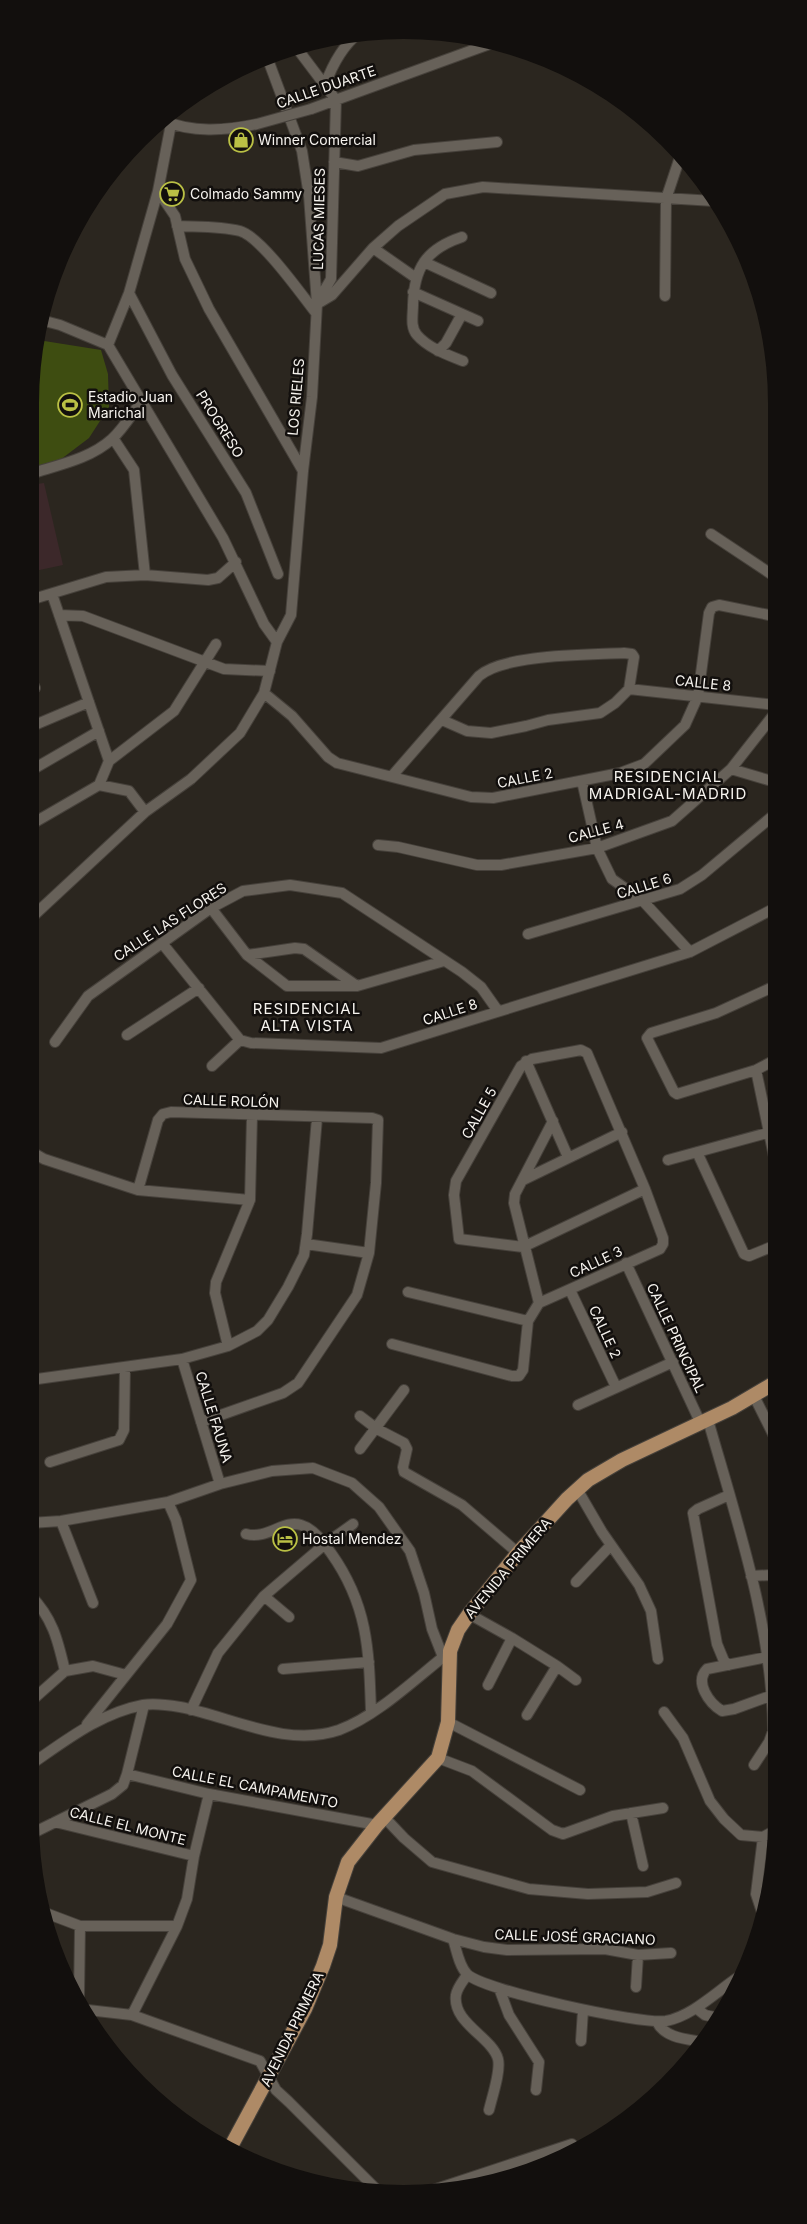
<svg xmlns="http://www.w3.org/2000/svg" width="807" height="2224" viewBox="0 0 807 2224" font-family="Inter,sans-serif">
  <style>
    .education { fill: #3c282a }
    .pitch { fill: #3e4d11 }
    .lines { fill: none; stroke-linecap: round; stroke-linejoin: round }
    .minor-casing { stroke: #46413b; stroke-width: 12 }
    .major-casing { stroke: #46413b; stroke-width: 16 }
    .minor { stroke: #676159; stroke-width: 10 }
    .major { stroke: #ae8a66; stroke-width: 14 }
    .minor-bridge-casing { stroke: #46413b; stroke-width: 12; stroke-linecap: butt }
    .minor-bridge { stroke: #676159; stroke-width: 10 }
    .labels { text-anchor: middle; stroke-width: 5; stroke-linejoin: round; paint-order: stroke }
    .street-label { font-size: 14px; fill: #f6f3ee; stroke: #120f0d }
    .poi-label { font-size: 14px; fill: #f6f3ee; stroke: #120f0d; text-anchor: start }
    .neighbourhood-label { font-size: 15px; letter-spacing: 1px; fill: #f6f3ee; stroke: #120f0d }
  </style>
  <rect width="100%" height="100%" fill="#2b261f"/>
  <path class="education" d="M44,483l19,82 -33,7v-87z"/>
  <path class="pitch" d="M38,340l63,10 7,24 1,33 -20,31 -33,25 -26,7v-66z"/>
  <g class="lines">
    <g class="minor-casing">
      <path id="minor" d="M296,47l40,53 -5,179 -14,24
        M325,85c7,-19 17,-39 34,-52
        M311,109l184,-67
        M161,120c32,13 63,11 96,4
        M334,162l24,4 56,-16 83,-8
        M158,191l17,25 10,43 24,50 94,162
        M177,226c21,1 43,0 63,5 21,6 61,63 76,82
        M462,237c-36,12 -48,31 -49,68 0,10 -3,22 4,30 11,13 31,20 46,26
        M373,248l43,30
        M424,262l67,31
        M413,292l65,29
        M129,293l43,82 74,118 32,81
        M665,296l1,-97 15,-45
        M317,304l15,-9 41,-47 25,-22 47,-32 38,-7 231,14
        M41,320l19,5 48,20
        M108,345l115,193 41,86 13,18
        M108,345l21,-52 29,-102 13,-67
        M438,351l8,-8 16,-29
        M113,438l21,32 11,105
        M30,474c28,-9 60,-15 82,-35 11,-10 20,-25 29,-37
        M711,534l63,42
        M52,594l57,167
        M30,600l76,-23 39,-2 63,5 10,-2 18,-16
        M59,615l24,1 141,53 46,2
        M30,678l5,10
        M629,689l146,16
        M264,693l28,23 36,41 9,6 134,34 22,1 127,-25 24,-9 41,-39 13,-29 11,-83 3,-6 7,-2 55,11
        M30,727l59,-25
        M731,769l44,13
        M30,771l69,-40
        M392,776l87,-100c25,-22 110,-21 145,-23l8,1 2,3 -5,32 -14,14 -15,10 -52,7 -22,6 -35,7 -24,-2 -25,-11
        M582,781l15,67 15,31 31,22 47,51
        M99,785l30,6 16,21
        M30,825l69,-40 10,-24 65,-50 42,-67
        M378,845l20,2 79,18h24l96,-17 75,-27 59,-52 44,-56
        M211,908l36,47 40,31h70l87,-25
        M30,919l115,-107 46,-33 49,-46 24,-40 13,-51 14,-27 12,-144 9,-74 5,-93 -8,-108 -7,-45 -35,-94
        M528,934l152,-45 22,-14 73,-61
        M162,943l78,97 11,3 130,5 309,-96 85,-44
        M247,955l48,-7 9,1 53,37
        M775,986l-59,27 -65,20 -4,5 27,54 3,2 79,-24 19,-10
        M127,1035l72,-47
        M55,1042l33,-46 123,-88 32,-17 47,-6 52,8 120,79 19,15 17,24
        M526,1061l42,96
        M212,1066l28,-26
        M756,1070l20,96
        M30,1151l14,8 94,31 112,10
        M697,1152l47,102 5,2 27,-11
        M668,1160l99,-27
        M523,1180l99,-48
        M138,1190l20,-70 5,-6 8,-2 201,6 6,2 -2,63 -7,70 -12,42 -59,88 -15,10 -82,29
        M306,1244l63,9
        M626,1263l75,161
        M570,1290l46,97
        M408,1292l120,29
        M539,1303l121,-54 3,-5v-6l-18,-49 -58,-136 -6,-3 -49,9 -11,7 -65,115 -2,14 5,44 64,8 122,-58
        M392,1344l120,32h7l4,-6 5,-49 11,-18 -25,-100 1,-9 38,-73
        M228,1346l-13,-53 1,-11 34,-82 2,-84
        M182,1359l38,125
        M30,1380l152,-21 46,-13 29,-15 11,-11 20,-33 16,-32 3,-21 10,-116
        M754,1396l22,44
        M578,1405l95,-43
        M360,1416l17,13 27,14 3,6 -4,18 1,5 58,33 56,48
        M708,1420c28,98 65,208 65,311l-4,11 -15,23
        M360,1449l44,-59
        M50,1462l69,-22 5,-10 1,-62
        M577,1489l25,43 37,53 12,26 7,48
        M61,1521l32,82
        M30,1523l31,-2 107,-19 52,-18 52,-13 41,-3 39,15 27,24 31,44 14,42 8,36 11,28
        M246,1534c22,6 37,-15 55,-9 13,4 22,17 30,28 37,52 38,97 40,159
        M751,1576l20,-1 5,2
        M576,1582l35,-37
        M30,1595c23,23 28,46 35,76
        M264,1596l25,21
        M469,1614l43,24 45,28 -30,49
        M729,1665l-5,-4 -7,-17 -24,-131 5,-4 31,-14
        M557,1666l19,14
        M283,1669l86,-7
        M488,1685l24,-47
        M770,1696l-36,13 -12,2c-13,-8 -28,-29 -15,-42l70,-14
        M30,1702l35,-31 28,-5 33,9
        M191,1710l27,-57 46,-57 61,-52 28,-20
        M664,1712l19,26 27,63 14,18 17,16 22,2 13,-7
        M448,1722l132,68
        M87,1724l80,-100 24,-44 -15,-60 -8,-18
        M438,1758l34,13 80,59 11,4 50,-18 50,-8
        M30,1765c35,-24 70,-52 113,-60 12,-2 25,0 37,2 52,10 106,41 159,23 38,-14 76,-51 108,-76
        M127,1774l82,20 168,31
        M631,1813l12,53
        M385,1818l19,20 28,24 97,27 59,5 59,-2 29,-9
        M55,1822l139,34
        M31,1834l81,-40 11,-9 4,-11 17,-69
        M763,1837l-7,57 8,24
        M336,1897l117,42 31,8 23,3 98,-1 33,6 33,-2
        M43,1912l37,14h97
        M453,1939c3,9 6,27 14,35 15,16 175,51 199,47 26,-5 49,-28 71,-43
        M467,1975c-4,6 -10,13 -11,20 -4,28 36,42 42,64 3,12 -6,38 -9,51
        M636,1987l2,-32
        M499,1988l10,27 30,47 -3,28
        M79,1996l1,-70
        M696,2008l9,7 14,3
        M88,2010l44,5 128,46 16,29 13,12 90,90
        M132,2015l45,-89 10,-27 7,-43 15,-62
        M657,2022c8,16 29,17 46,20
        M581,2041l2,-31
        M424,2193l148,-49"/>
    </g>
    <g class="major-casing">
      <path id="major" d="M229,2150l76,-141 18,-43 7,-21 6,-48 12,-35 29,-37 61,-67 10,-36 2,-71 8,-21 11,-16 49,-61 49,-54 21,-19 34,-20 110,-52 44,-26"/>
    </g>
    <use href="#minor" class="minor"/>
    <use href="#major" class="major"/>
    <g class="minor-bridge-casing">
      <path id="minor-bridge" d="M257,124l54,-15"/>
    </g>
    <use href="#minor-bridge" class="minor-bridge"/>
  </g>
  <defs>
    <g id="shop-ring" transform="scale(1.25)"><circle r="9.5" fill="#120f0d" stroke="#bac045" stroke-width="1.5"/><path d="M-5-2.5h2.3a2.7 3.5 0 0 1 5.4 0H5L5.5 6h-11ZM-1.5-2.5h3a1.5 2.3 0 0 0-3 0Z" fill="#bac045"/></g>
    <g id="supermarket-ring" transform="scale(1.25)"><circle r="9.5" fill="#120f0d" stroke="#bac045" stroke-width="1.5"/><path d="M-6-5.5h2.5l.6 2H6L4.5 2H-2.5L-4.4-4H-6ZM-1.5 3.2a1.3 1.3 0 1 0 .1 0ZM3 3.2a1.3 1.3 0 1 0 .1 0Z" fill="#bac045"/></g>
    <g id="stadium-ring" transform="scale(1.25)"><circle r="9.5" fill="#120f0d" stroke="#bac045" stroke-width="1.5"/><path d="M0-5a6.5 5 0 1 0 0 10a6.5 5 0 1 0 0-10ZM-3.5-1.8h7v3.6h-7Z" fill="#bac045"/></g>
    <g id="hotel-ring" transform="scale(1.25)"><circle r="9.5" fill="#120f0d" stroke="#bac045" stroke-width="1.5"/><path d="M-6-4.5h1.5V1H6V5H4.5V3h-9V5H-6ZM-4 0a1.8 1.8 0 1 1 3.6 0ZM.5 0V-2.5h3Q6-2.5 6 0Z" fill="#bac045"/></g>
  </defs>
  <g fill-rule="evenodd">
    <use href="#shop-ring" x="241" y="140"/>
    <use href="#supermarket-ring" x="172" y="194"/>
    <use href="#stadium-ring" x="70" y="405"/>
    <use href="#hotel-ring" x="285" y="1539"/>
  </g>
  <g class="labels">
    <g class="street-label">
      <text transform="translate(326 87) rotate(-19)" y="5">CALLE DUARTE</text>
      <text transform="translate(319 219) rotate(-89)" y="5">LUCAS MIESES</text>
      <text transform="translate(296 397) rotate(-85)" y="5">LOS RIELES</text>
      <text transform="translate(220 424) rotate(58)" y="5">PROGRESO</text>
      <text transform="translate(703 683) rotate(6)" y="5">CALLE 8</text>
      <text transform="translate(525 778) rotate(-11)" y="5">CALLE 2</text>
      <text transform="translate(596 831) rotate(-15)" y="5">CALLE 4</text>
      <text transform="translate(644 886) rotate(-17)" y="5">CALLE 6</text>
      <text transform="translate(170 922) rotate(-33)" y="5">CALLE LAS FLORES</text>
      <text transform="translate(450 1012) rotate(-18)" y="5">CALLE 8</text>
      <text transform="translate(231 1101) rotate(2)" y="5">CALLE ROLÓN</text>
      <text transform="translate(479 1113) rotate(-61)" y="5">CALLE 5</text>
      <text transform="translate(596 1262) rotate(-25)" y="5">CALLE 3</text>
      <text transform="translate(605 1332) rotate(65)" y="5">CALLE 2</text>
      <text transform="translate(676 1338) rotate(65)" y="5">CALLE PRINCIPAL</text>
      <text transform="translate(214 1417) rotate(73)" y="5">CALLE FAUNA</text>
      <text transform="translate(508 1568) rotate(-50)" y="5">AVENIDA PRIMERA</text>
      <text transform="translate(255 1787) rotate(11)" y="5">CALLE EL CAMPAMENTO</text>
      <text transform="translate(128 1826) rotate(14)" y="5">CALLE EL MONTE</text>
      <text transform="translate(575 1937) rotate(2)" y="5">CALLE JOSÉ GRACIANO</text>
      <text transform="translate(292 2029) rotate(-64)" y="5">AVENIDA PRIMERA</text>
    </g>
    <g class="poi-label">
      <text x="258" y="145">Winner Comercial</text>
      <text x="190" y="199">Colmado Sammy</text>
      <text x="88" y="402">Estadio Juan<tspan x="88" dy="16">Marichal</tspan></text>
      <text x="302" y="1544">Hostal Mendez</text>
    </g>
    <g class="neighbourhood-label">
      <text x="668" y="782">RESIDENCIAL<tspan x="668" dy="17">MADRIGAL-MADRID</tspan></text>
      <text x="307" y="1014">RESIDENCIAL<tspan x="307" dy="17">ALTA VISTA</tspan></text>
    </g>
  </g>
  <path d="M0 0H807V2224H0ZM403 39H404A364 364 0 0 1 768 403V1821A364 364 0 0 1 404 2185H403A364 364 0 0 1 39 1821V403A364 364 0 0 1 403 39Z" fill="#120f0d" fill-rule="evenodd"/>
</svg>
